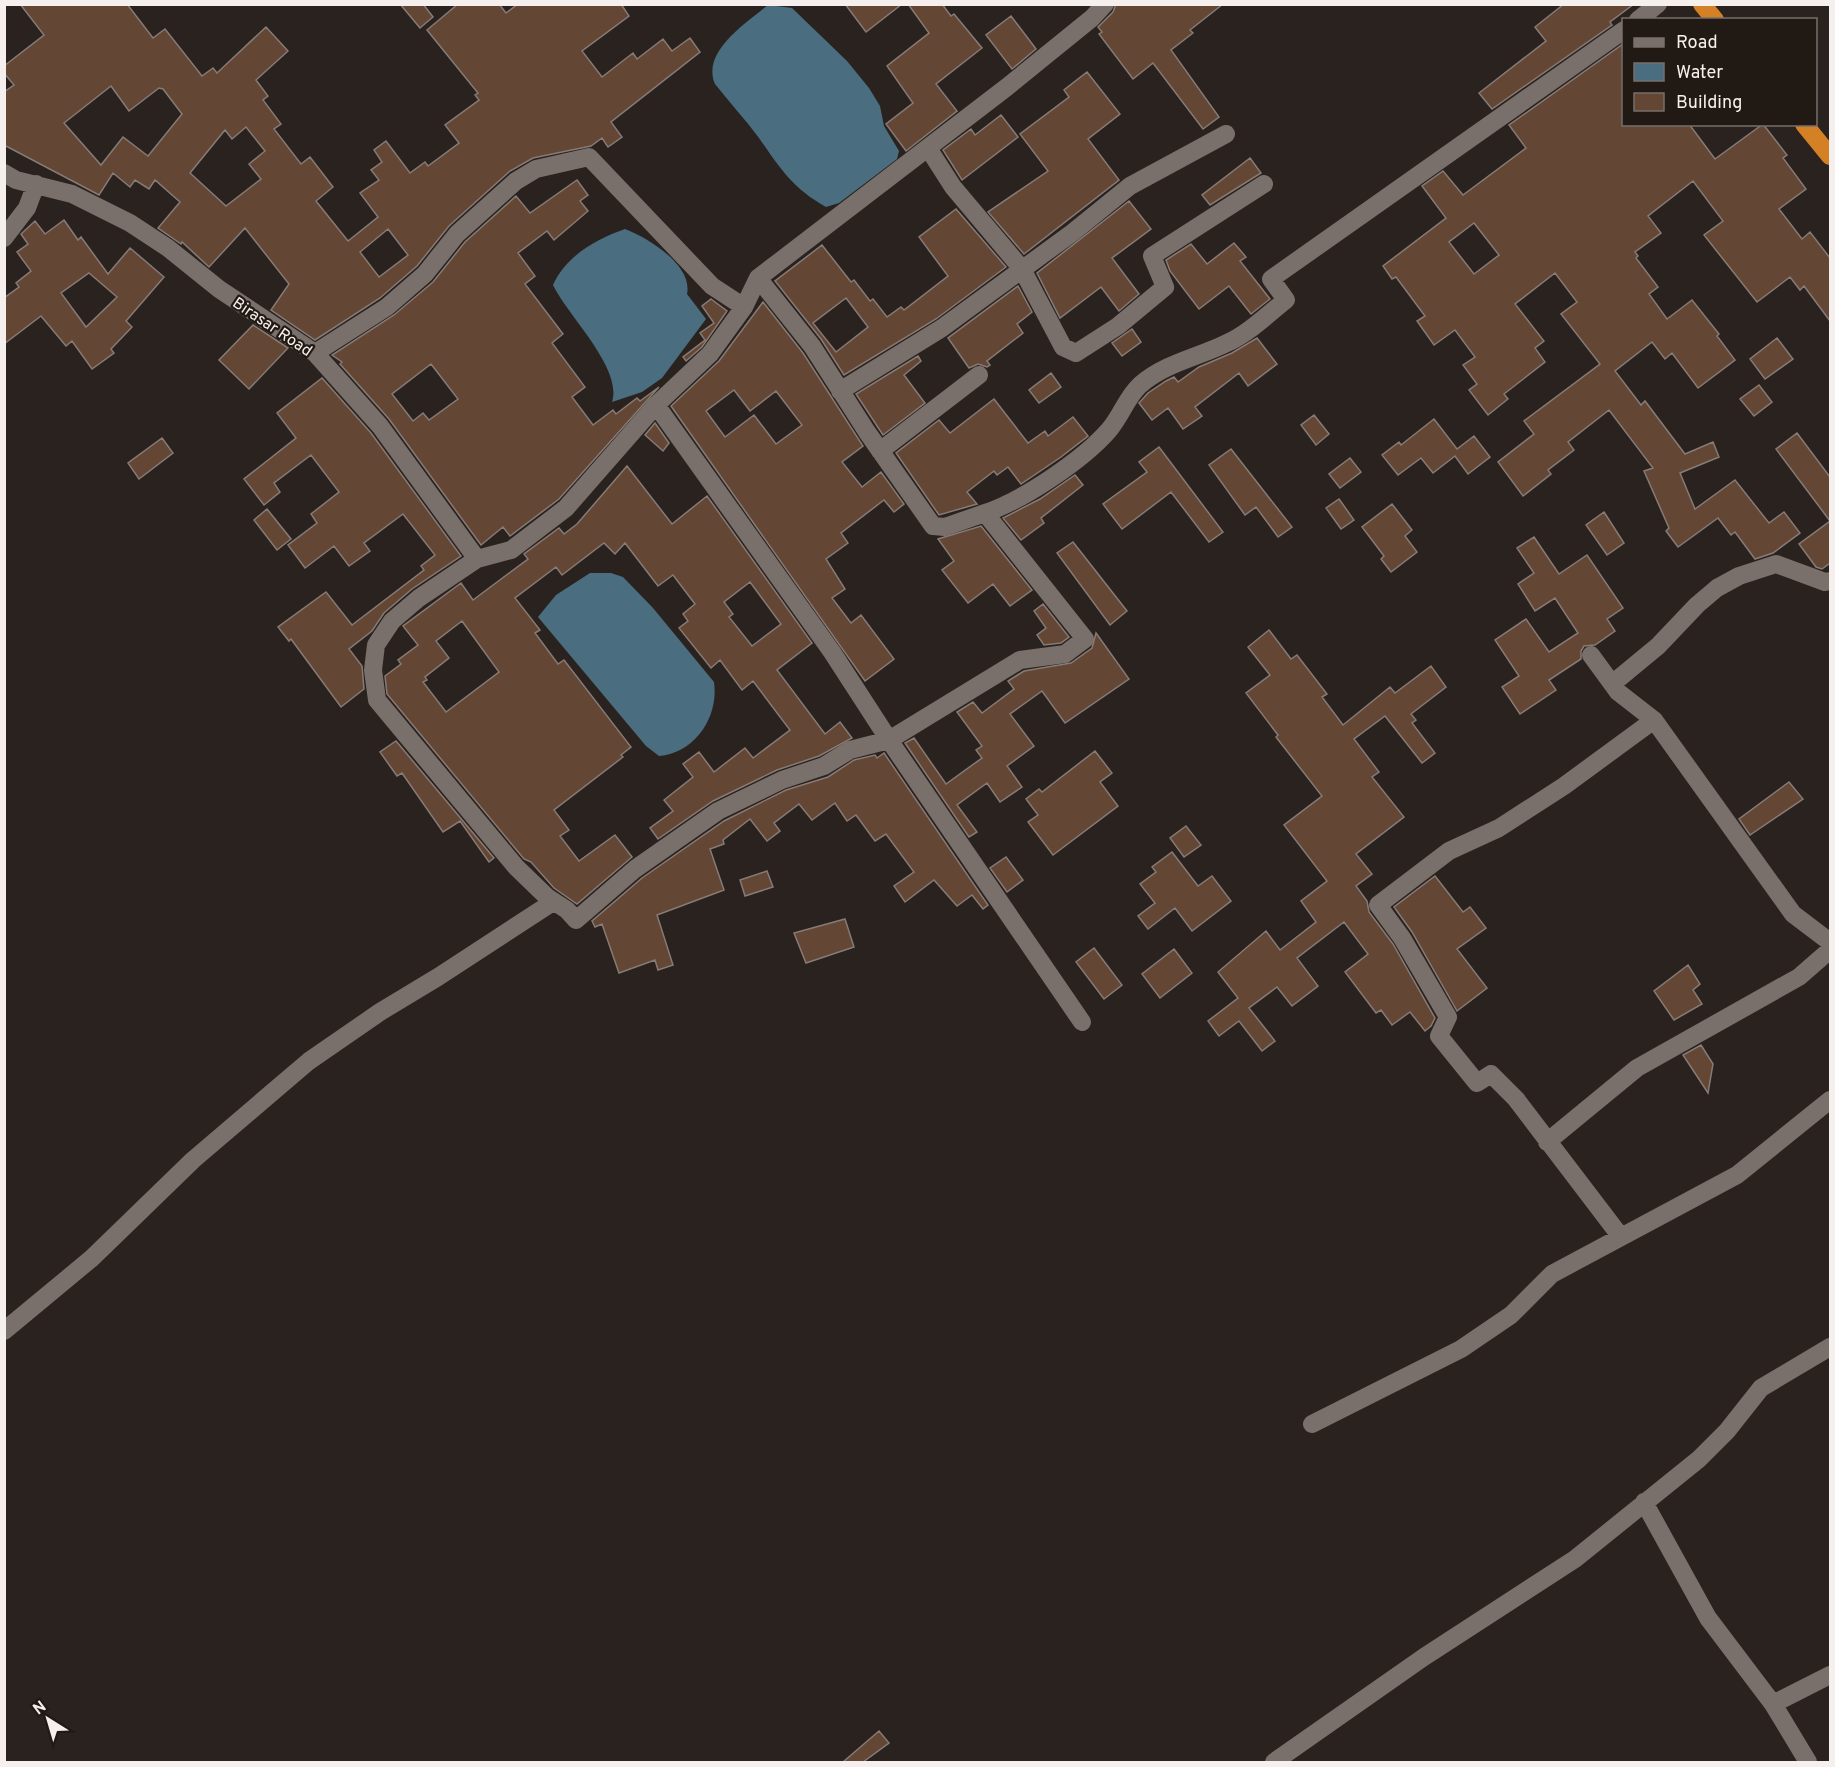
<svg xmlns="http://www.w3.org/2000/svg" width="1835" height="1767" viewBox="0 0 1835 1767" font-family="Overpass,sans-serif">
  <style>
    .water { fill: #4a6e80 }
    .building { fill: #644635; stroke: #867b76; stroke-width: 1.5; fill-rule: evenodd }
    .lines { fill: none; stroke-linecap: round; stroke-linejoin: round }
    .minor { stroke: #7a706b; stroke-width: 18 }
    .trunk { stroke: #d48126; stroke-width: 18 }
    .labels { text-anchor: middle; stroke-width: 4.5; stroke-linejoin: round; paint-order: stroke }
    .street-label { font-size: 16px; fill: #f5f0ed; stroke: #211914 }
  </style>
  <rect width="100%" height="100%" fill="#2a221e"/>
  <path class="water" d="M768,5l24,3 55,53 22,27 11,18 4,20 15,25 -2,8 -58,44 -13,4c-34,-19 -46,-39 -67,-69 -14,-19 -30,-36 -44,-54 -14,-32 31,-61 53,-79z
    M625,229c23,9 68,36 62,65l19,25 -44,59 -20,14 -30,10c11,-34 -45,-87 -59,-117 13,-29 43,-46 72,-56z
    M590,573h21l12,4 30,31 61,74c5,35 -19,71 -55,74l-13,-10 -108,-129 18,-22z"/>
  <path class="building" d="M20,4h107l26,34 12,-9 37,47 11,-8 4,5 49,-46 22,24 -32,29 12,16 -5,4 18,24 -7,5 27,35 9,-7 23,30 -17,14 32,40 30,-24 -18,-24 19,-13 -8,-10 11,-8 -8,-12 12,-9 24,32 15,-11 3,4 31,-23 -14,-18 34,-25 -4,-5 3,-2 -51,-63 31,-26h41l7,9 12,-9h103l8,12 -47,35 20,26 31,-24 4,6 26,-20 9,12 18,-13 10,14 -89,70 11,15 -14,10 -6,-9 -11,8 -58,12 -23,13 -61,55 -32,40 -37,32 -65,42 -44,-30 18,-26 -44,-56 -36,39 -27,-25 -1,2 -23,-16 22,-26 -25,-22 -6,9 -14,-9 -5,7 -17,-14 -14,22 -95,-50v-53l10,-7 -10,-12v-7l40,-31zM111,86l18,25 30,-23 4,1 19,25 -34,42 -25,-19 -22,28 -37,-42zM246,127l19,24 -16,13 12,15 -35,27 -36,-33 35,-43 7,9zM388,229l20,26 -29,22 -19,-25z
    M400,4h23l10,13 -13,11z
    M845,4h57l-36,28z
    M908,4h34l9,12 3,-2 28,34 -46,36 21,27 -51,40 -20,-27 27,-21 -26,-37 42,-33z
    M1116,4h107l-33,26 3,3 -22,17 48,67 -16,12 -50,-66 -20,16 -34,-45 3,-2 -4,-5 15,-15z
    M1564,4h70l-24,18 2,3 -120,84 -13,-16 67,-52 -11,-14z
    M1011,16l25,33 -24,20 -26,-34z
    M1623,44v80h66l26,35 48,-35 24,31 -4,3 23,31 -27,20 23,30 8,-7 20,26v63l-26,-35 -4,4 -10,-13 -33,25 -53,-67 19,-14 -30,-40 -45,35 13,17 -26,19 3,4 -2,2 22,29 -9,7 18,25 25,-19 27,34 -2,2 18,24 -37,28 -26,-35 -7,6 -13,-17 -37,29 26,34 4,-4 40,53 28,-12 6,15 -39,16 15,36 40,-29 34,43 15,-11 16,21 -27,20 -18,6 -20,-27 -4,3 -13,-17 -40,29 -12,-16 3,-3 -25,-57 9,-3 -44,-58 -41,32 6,8 -26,20 3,4 -28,22 -25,-34 36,-28 -10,-13 76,-57 -39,-50 16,-12 -22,-29 -40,31 29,37 -9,7 10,14 -41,32 4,5 -20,16 -19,-25 8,-6 -14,-19 12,-8 -20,-27 -21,15 -17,-24 8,-5 -29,-39 -4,2 -9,-13 63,-48 -24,-32 21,-15 20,24 63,-47 -17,-23zM1474,223l25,32 -25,19 -25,-32z
    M1087,72l33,42 -32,25 31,41 -95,74 -36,-42 60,-41 -28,-37 49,-37 -5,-7z
    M1001,115l17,22 -56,43 -19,-30 28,-21 4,6z
    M1250,158l11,15 -51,32 -8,-10z
    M577,180l11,15 -8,6 8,10 -34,29 -7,-9 -29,22 17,23 -10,8 38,50 -11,9 33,44 -13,10 21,28 20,-15 3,4 21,-16 3,3 19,-14 -100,112 -49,37 -7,-9 -22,18 -92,-126 -49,-55 2,-2 -10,-7 62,-40 39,-33 32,-40 51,-46 14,17zM431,364l27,35 -29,21 -6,-7 -10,8 -21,-27z
    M1129,201l22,28 -39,29 27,36 -20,17 -18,-24 -41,31 -23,-45z
    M956,209l50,58 -70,52 -92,56 -23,-36 -46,-58 47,-36 29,37 3,-2 16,21 3,-2 14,18 14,-10 3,3 44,-34 -29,-39zM846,298l22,29 -32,25 -23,-29z
    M64,220l14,20 3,-3 27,37 22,-26 34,29 -38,44 6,6 -21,22 3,4 -22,16 -20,-28 -6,5 -25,-30 -37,28v-46l15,-11 -3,-4 15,-12 -14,-19 11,-8 -7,-10 14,-13 10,13zM89,273l28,24 -31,30 -25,-34z
    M1234,243l12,14 -6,4 30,38 -19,15 -22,-28 -30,23 -29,-38 -4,-11 25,-16 16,20z
    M1018,286l14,26 -15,12 6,9 -36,28 3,4 -3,2 -9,-3 -9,4 -21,-30z
    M711,299l16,12 -25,36 -16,14 -3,-4 22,-17 -5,-7 14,-10 -12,-17z
    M763,302l40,51 60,93 -21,16 20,25 19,-15 23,32 -10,8 -10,-12 -43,33 7,10 -22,16 19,30 -13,9 19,25 10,-8 33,44 -29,22 -194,-275 48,-45zM734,390l16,21 26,-20 26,34 -26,19 -22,-29 -29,22 -19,-26z
    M253,325l35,23 -39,41 -30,-29z
    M1132,329l9,13 -19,14 -10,-13z
    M1257,338l20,26 -29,22 -9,-13 -44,34 7,9 -19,13 -15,-21 -16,12 -13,-17 9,-10 18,-12 8,-4 4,5 21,-15 33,-14z
    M1777,338l16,21 -28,20 -15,-20z
    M918,356l3,5 -17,14 21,28 -42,32 -27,-41z
    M1051,373l10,14 -22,16 -10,-13z
    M322,378l49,55 90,123 -49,33 -28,24 -12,18 -23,18 13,17 2,23 -23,18 -50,-68 -2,2 -11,-14 48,-35 26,33 72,-55 -3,-4 14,-11 -32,-41 -39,29 6,8 -21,15 -15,-20 -29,22 -17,-23 29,-22 -6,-9 28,-22 -28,-37 -37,28 6,9 -16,13 -20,-26 52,-41 -19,-25z
    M1759,385l13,17 -18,14 -14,-17z
    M994,399l34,44 17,-12 3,5 25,-19 15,19 -27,21 -40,27 -13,-17 -11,8 -3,-4 -27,21 10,12 -38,11 -43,-62 43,-33 11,13z
    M1314,415l15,19 -13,11 -15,-20z
    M1434,419l23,30 17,-13 16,21 -22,17 -13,-18 -22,17 -12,-15 -23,17 -16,-20 17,-13 2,3z
    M655,423l14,20 -6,8 -18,-16z
    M1797,433l33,44v86l-8,6 -6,-2 -17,-23 31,-23 -54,-72z
    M162,438l11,15 -34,26 -11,-16z
    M1159,447l64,85 -14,10 -38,-50 -49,37 -19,-25 44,-32 -8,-10z
    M1231,449l61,78 -14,10 -22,-30 -11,8 -36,-50z
    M1350,458l11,14 -21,16 -11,-14z
    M627,466l45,58 35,-28 105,147 -35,27 48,64 15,-12 12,16 -33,18 -42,14 -64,31 -55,38 -8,-11 23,-17 -9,-11 29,-23 -10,-13 16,-12 15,20 31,-24 8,10 37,-28 -37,-49 -11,9 -22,-30 -9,8 -32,-40 9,-7 -5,-7 12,-10 -22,-29 -15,11 -33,-43 -10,11 -11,-11 -42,32 -6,-8 -41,31 25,32 -5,3 23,31 6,-4 67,87 -10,8 2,2 -69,53 15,20 -9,6 19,25 36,-26 17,22 -55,47 -23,-16 -23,-26 -7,-3 -137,-165 -2,-18 16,-12 -3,-4 20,-15 -15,-19 58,-43 12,17 55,-41 -4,-5 35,-26 5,6 13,-10zM750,582l31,42 -29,22 -23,-29 4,-3 -9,-12zM462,621l37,51 -53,40 -23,-30 4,-2 -2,-3 24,-19 -13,-17z
    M1075,475l8,10 -42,33 3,5 -23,17 -18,-22 37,-19z
    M1339,499l15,21 -13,9 -15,-21z
    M1392,504l20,26 -7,6 12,16 -26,20 -10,-13 3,-3 -22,-29z
    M267,509l24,30 -14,11 -23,-30z
    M1604,512l20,31 -17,12 -21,-30z
    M981,526l51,64 -22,16 -17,-22 -25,19 -26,-33 12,-9 -16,-22z
    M1534,537l25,37 28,-19 36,53 -16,11 8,12 -20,14 -11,1 -3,5v8l-32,21 7,10 -36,24 -18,-27 17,-11 -24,-36 31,-21 23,33 29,-19 -23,-35 -20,13 -17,-27 16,-11 -17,-25z
    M1073,542l54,69 -17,14 -53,-72z
    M1043,604l26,33 -8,6 -17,2 -7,-10 9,-7 -12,-17z
    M1269,630l22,29 6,-4 30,39 -5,3 21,28 47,-38 5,6 36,-27 15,21 -35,27 5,6 -4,3 23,30 -13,10 -37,-47 -31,23 25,33 -7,5 32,40 -48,37 16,20 -16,12 11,15 2,11 24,32 42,74 -4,8 -6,5 -15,-19 -18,13 -11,-15 -5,3 -31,-41 23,-18 -24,-32 -47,36 21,28 -26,20 -15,-19 -28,21 26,33 -13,10 -23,-30 -20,15 -11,-15 30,-23 -20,-26 48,-41 14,19 36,-28 -15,-21 26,-20 -43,-56 38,-29 -46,-59 2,-2 -32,-42 24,-18 -22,-28z
    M1096,633l33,46 -64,44 -23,-32 -32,23 24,32 -27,20 15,21 -22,15 -13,-19 -30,22 20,27 -8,5 -64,-94 9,-5 32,46 36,-26 -6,-8 6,-4 -25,-34 16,-10 9,11 32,-24 -6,-8 16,-10 47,-8 21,-15z
    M396,741l98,117 -5,4 -29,-41 -17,11 -41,-59 -5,3 -17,-24z
    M1095,751l17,22 -12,9 18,24 -65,49 -25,-33 10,-7 -12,-16 13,-10 3,3z
    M884,753l104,152 -5,4 -11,-14 -15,11 -23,-26 -29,22 -11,-16 20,-14 -28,-38 -11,7 -19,-26 -9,6 -12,-18 -23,17 -13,-16 -25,19 6,8 -13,10 -17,-22 -27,21 1,4 -14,5 14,41 -67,25 16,50 -15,5 -3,-10 -36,13 -17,-49 -7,3 -3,-6 50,-43 82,-57 62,-31 42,-13 26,-17 21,-5 2,3z
    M1789,782l14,17 -53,36 -11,-16z
    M1186,826l15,19 -17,12 -14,-19z
    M1172,852l26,34 14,-10 19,25 -39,30 -17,-23 -27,21 -10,-13 17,-13 -15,-19 16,-12 -4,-5z
    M1006,857l17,23 -16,12 -17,-24z
    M767,871l6,16 -28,9 -5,-16z
    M1435,876l28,36 7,-5 16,21 -29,21 30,39 -30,23 -45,-79 -18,-25z
    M845,919l9,28 -48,16 -12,-30z
    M1094,948l28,37 -18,14 -28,-37z
    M1174,949l18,24 -32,25 -18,-24z
    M1688,965l12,19 -7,6 9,14 -28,16 -20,-29z
    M1701,1045l12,19 -5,29 -25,-38z
    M879,1731l10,12 -26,19h-20z"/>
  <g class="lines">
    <path class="minor" d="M1638,20l20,-16
      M928,148l25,39 69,82 41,78 13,6 42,-27 47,-39 -13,-31 112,-72
      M4,173l12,7 56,14 58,29 38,25 51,41 96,64 65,73 97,133
      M4,238l23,-30 9,-24
      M315,353l72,-46 38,-33 32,-40 59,-53 20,-12 53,-12 123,129 32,21
      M840,391l102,-63 130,-95 58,-47 96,-52
      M656,405l176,247 57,88 131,-80 45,-6 20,-15 -100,-126 -40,14 -12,-1 -66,-94 -55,-86 -54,-68
      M880,451l99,-76
      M985,513c37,-12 98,-53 124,-83 13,-15 17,-32 31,-45 25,-22 59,-28 87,-42 21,-9 41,-29 59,-43l-15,-21 353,-249
      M1591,655l27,37 36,28 139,194 37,28
      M1612,684l46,-38 39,-41 20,-17 22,-12 37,-12 49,18 5,-1
      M1082,1022l-193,-282 -39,10 -26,16 -42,14 -64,31 -83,58 -59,51 -9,-10 -20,-13 -31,-30 -139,-167 -4,-30 3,-25 16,-24 27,-23 58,-39 34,-9 55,-42 90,-103 54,-51 34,-47 14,-29 249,-191 85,-69 13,-14
      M1547,1142l90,-74 162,-91 31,-27
      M1621,1237l-105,-138 -25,-25 -14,9 -38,-47 9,-19 -46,-79 -24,-33 71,-54 50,-23 65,-42 90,-66
      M4,1331l88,-73 101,-98 116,-99 71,-49 58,-35 115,-75
      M1312,1424l149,-75 50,-34 41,-41 185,-99 93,-75
      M1644,1502l64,116 65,86 57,-29
      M1773,1704l35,58
      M1274,1762l150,-105 151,-98 124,-100 28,-28 34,-43 69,-41"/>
    <path class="trunk" d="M1702,4l13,16
      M1804,124l26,32"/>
  </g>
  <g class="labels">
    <g class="street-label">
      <text transform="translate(273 326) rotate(34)" y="6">Birasar Road</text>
    </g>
  </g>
  <rect width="1835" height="1767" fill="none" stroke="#f5f0ed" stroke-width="12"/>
  <rect x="1622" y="18" width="195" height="108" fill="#211914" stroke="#766f6b" stroke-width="1.5"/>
  <rect x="1634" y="38" width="30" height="9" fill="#7a706b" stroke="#766f6b" stroke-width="1.5"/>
  <text x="1676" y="48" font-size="18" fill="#f5f0ed">Road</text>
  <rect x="1634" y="63" width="30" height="18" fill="#4a6e80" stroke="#766f6b" stroke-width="1.5"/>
  <text x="1676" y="78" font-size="18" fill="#f5f0ed">Water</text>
  <rect x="1634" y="93" width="30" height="18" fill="#644635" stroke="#766f6b" stroke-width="1.5"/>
  <text x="1676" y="108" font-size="18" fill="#f5f0ed">Building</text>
  <g transform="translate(48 1719) rotate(323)" stroke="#211914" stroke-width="4.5" paint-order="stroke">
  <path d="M0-4.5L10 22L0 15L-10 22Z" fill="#f5f0ed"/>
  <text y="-9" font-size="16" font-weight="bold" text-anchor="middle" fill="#f5f0ed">N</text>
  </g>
</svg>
